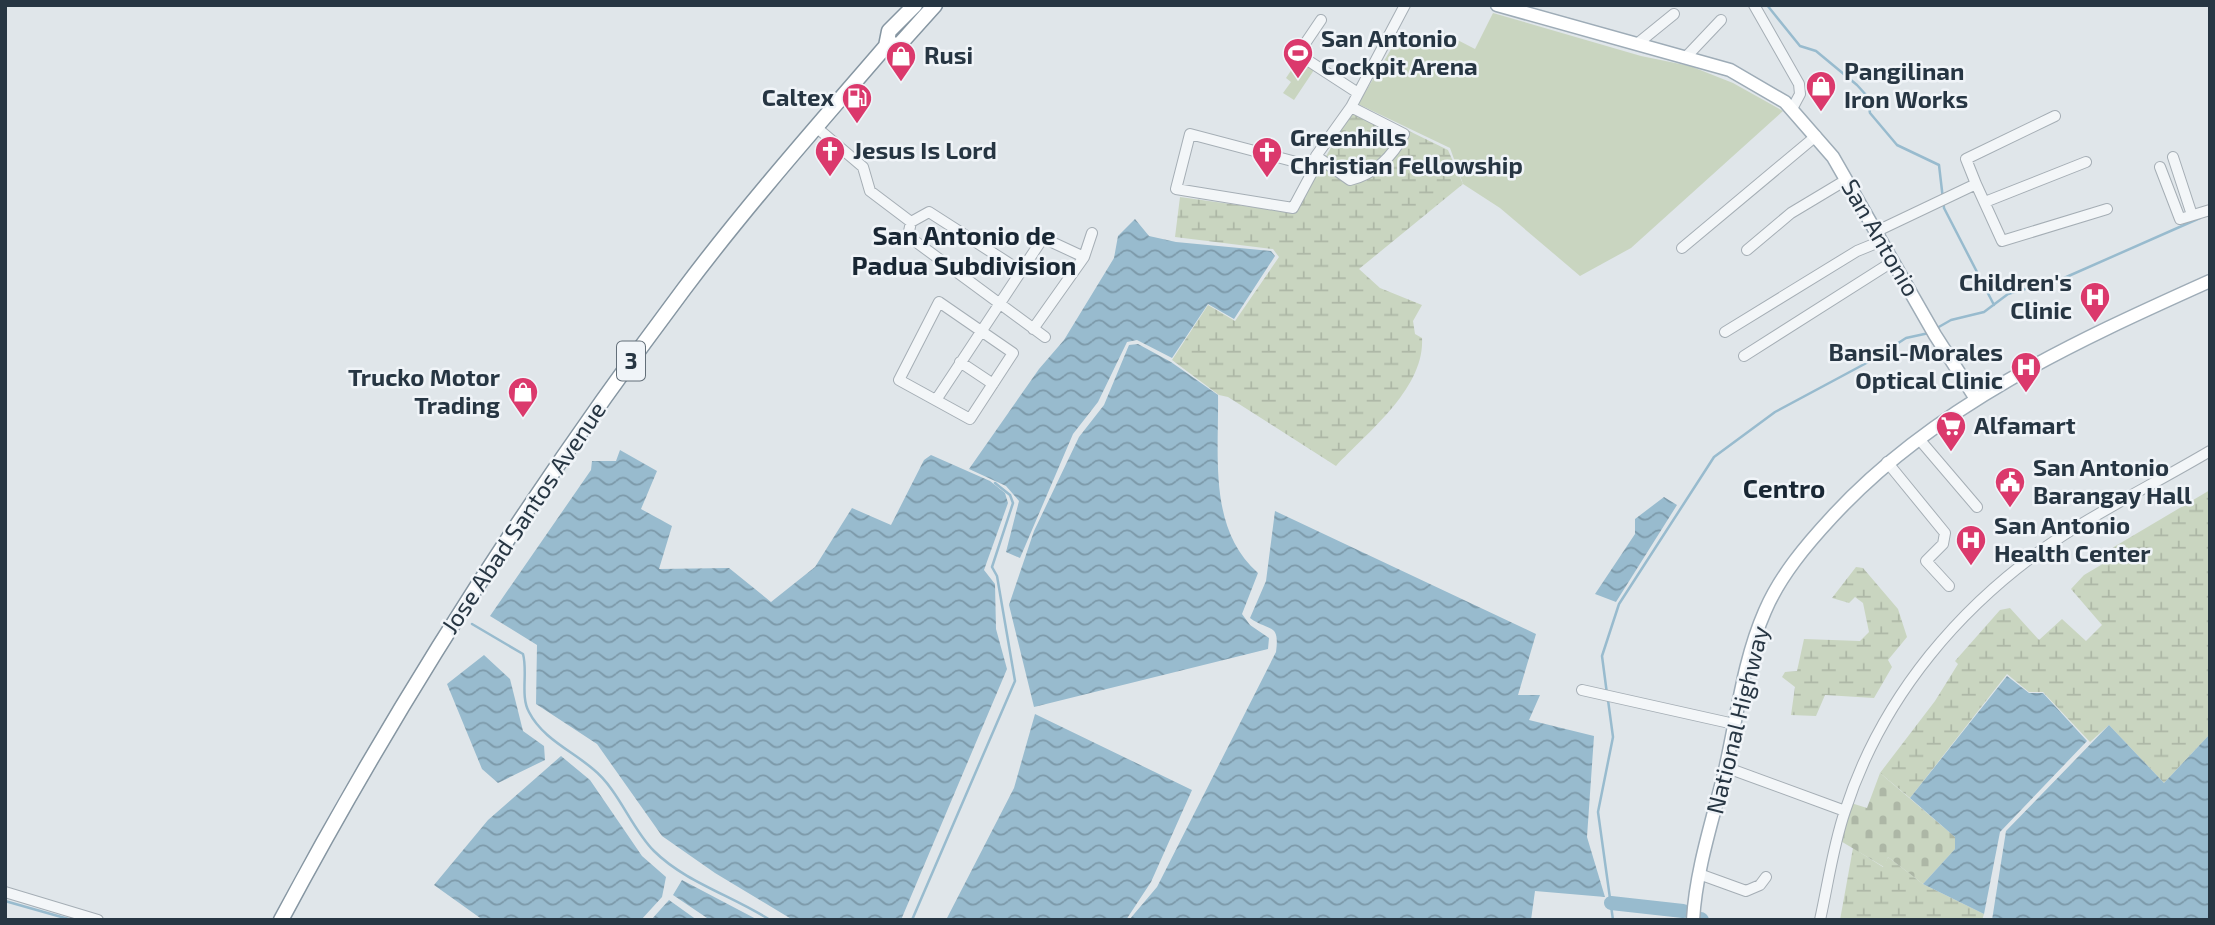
<svg xmlns="http://www.w3.org/2000/svg" width="2215" height="925" viewBox="0 0 2215 925" font-family="'Exo 2',sans-serif">
  <style>
    .green { fill: #c9d5c0 }
    .wetland { fill: url(#wetland-marsh) }
    .cemetery { fill: url(#cemetery-stones) }
    .water { fill: url(#water-waves) }
    .lines { fill: none; stroke-linecap: round; stroke-linejoin: round }
    .stream { stroke: #98bbce; stroke-width: 2.5 }
    .river { stroke: #98bbce; stroke-width: 14 }
    .minor-casing { stroke: #a5aeb5; stroke-width: 12 }
    .major-casing { stroke: #9eacb7; stroke-width: 15 }
    .highway-casing { stroke: #8696a2; stroke-width: 17 }
    .minor { stroke: #f3f6f8; stroke-width: 10 }
    .major { stroke: #fff; stroke-width: 12 }
    .highway { stroke: #fff; stroke-width: 14 }
    .labels { text-anchor: middle; stroke-width: 5; stroke-linejoin: round; paint-order: stroke }
    .shield { fill: #f0f4f8; stroke: #636f79; stroke-width: 2 }
    .shield-label { font-size: 23px; font-weight: bold; fill: #273643 }
    .poi-label { font-size: 24px; font-weight: bold; fill: #273643; stroke: #f0f4f8; text-anchor: start }
    .street-label { font-size: 24px; fill: #273643; stroke: #f0f4f8 }
    .neighbourhood-label { font-size: 26px; font-weight: bold; fill: #192734; stroke: #f0f4f8 }
  </style>
  <defs>
    <pattern id="wetland-marsh" width="20" height="14" patternUnits="userSpaceOnUse" patternTransform="scale(1.75)"><rect width="20" height="14" fill="#c9d5c0"/><path d="M1 5h8M5 5V1M11 12h8M15 12V8" fill="none" stroke="#adb7a6"/></pattern>
    <pattern id="cemetery-stones" width="16" height="16" patternUnits="userSpaceOnUse" patternTransform="scale(1.75)"><rect width="16" height="16" fill="#c9d5c0"/><path d="M2 7V4a2 2 0 0 1 4 0v3zM10 15v-3a2 2 0 0 1 4 0v3z" fill="#adb7a6"/></pattern>
    <pattern id="water-waves" width="16" height="10" patternUnits="userSpaceOnUse" patternTransform="scale(1.75)"><rect width="16" height="10" fill="#98bbce"/><path d="M0 5q4-4 8 0t8 0" fill="none" stroke="#7c99a9"/></pattern>
  </defs>
  <rect width="100%" height="100%" fill="#e0e6ea"/>
  <path class="green" d="M1493,13l148,43 49,10 43,17 50,28 -152,137 -51,28 -80,-68 -37,-24 -13,-36 -92,-44 44,-73 29,13 11,-12 33,17z
    M1300,57l16,10 -22,33 -11,-7 8,-11 -5,-4z"/>
  <path class="wetland" d="M1356,105l92,45 15,34 -104,85 21,19 42,17 -9,16 2,13 7,4c3,50 -54,94 -86,128l-108,-69 -9,-2 -47,-35 36,-55 27,16 44,-64 -6,-8 -98,-12 5,-40 101,14 17,-7z
    M2210,490v244l-46,49 -55,-58 -19,17 -47,-50h-14l-22,-18 -97,124 -30,-25 55,-72 23,-37 -3,-3 45,-51 10,-2 29,32 23,-21 24,22 16,-16 -31,-36 13,-14 22,-13 -4,-8z
    M1856,567l7,1 35,41 9,28 -19,23 4,7 -18,31 -49,-3 -9,21 -25,-1 4,-28 -13,-10 3,-5 12,-1 7,-32 56,2 9,-9 -6,-29 -8,-6 -6,6 -17,-5z
    M1853,848l30,19 5,-10 35,27 61,30 -2,6h-142z"/>
  <path class="cemetery" d="M1880,773l75,64v12l-32,35 -35,-27 -4,10 -45,-27 12,-37 16,5z"/>
  <path class="water" d="M1135,219l14,17 27,6 95,9 4,5 -41,63 -26,-15 -36,54 -35,-18 -10,2 -29,60 -25,32 -53,124 -14,-6 13,-51 -13,-15 -37,-17 70,-100 25,-29 50,-82 4,-22z
    M1138,344l33,18 47,33c1,61 -10,134 40,178l-16,41 8,11 19,13 -1,11 -234,58 -25,-102 25,-74 45,-94 25,-32 25,-60z
    M620,450l37,21 -16,38 31,17 -13,43 70,-1 42,34 44,-35 37,-59 39,17 33,-65 7,-5 59,26 15,12 3,10 -24,67 11,14 1,45 11,40 -106,251h-108l-78,-47 -53,-37 -65,-92 -61,-40 1,-59 -47,-29 101,-146 1,-9h24z
    M1664,497l13,8 -61,97 -21,-8 40,-60v-15z
    M1275,511l261,123 -18,61h22l-11,25 65,16 -7,101 18,60 -70,-6 -4,29h-402l28,-33 119,-235c4,-30 -7,-20 -26,-34l16,-37z
    M484,655l26,24 13,52 21,15 1,14 -47,23 -16,-14 -35,-85z
    M2007,676l22,17h14l44,48 -87,91 -16,82 -61,-30 32,-35v-12l-45,-39z
    M1035,714l157,76 -41,92 -25,38h-180l68,-132z
    M2109,725l55,58 46,-49v186h-218l14,-89z
    M561,756l29,24 52,76 24,21 -4,20 -21,23h-158l-49,-35 54,-65z
    M682,880l76,40h-48l-37,-25z
    M669,900l28,20h-46z"/>
  <g class="lines">
    <path class="stream" d="M1767,5l33,41 16,5 41,34 10,11 3,17 27,32 42,20 5,43 50,97
      M1937,328l14,-8 33,-8 24,-18 56,-16 136,-60
      M472,624l51,30c5,18 -3,42 6,58 13,26 43,39 64,57 26,21 38,59 61,82 31,31 79,45 116,69
      M1607,694l-5,-38 17,-52 95,-147 61,-45 97,-52 34,-22 23,-5
      M1608,700l5,37 -15,75 15,108
      M5,901l67,19
      M912,920l103,-239 -18,-105 -5,-9 21,-64 -3,-8 -15,-12"/>
    <path class="river" d="M1611,903l72,8
      M1701,919l1,1"/>
    <g class="minor-casing">
      <path id="minor" d="M1754,5l45,79 1,10 -8,15
        M1321,20l-21,31 1,5 57,37
        M1637,44l37,-30
        M1685,58l36,-38
        M816,127l47,40 7,24 41,31
        M1316,156l34,24c24,-5 43,-24 54,-46l-53,-27
        M2173,157l19,58
        M1315,167l-125,-33 -14,55 117,19 22,-41 1,-11 35,-49 54,-102
        M2160,167l20,52 30,-9
        M1976,184l-10,-25 89,-43
        M1985,202l101,-40
        M1875,232l101,-48 26,57 105,-32
        M1682,248l134,-112
        M1747,250l44,-37 55,-33
        M1021,271l-92,-59 -18,10 -3,14 137,101
        M939,302l74,51 -43,66 -71,-39z
        M1033,329l51,-72 8,-24
        M1725,332l132,-81 22,-9
        M1744,356l148,-94
        M960,362l33,22
        M936,400l107,-162 41,19
        M1919,439l58,68
        M1887,462l58,71 -2,11 -17,17 23,25
        M1582,690l152,34
        M1725,767l120,44
        M1699,874l47,17 14,-6 6,-8
        M5,892l93,28
        M1820,920c8,-36 13,-74 25,-109 37,-115 117,-209 217,-275 47,-30 99,-56 148,-85"/>
    </g>
    <g class="major-casing">
      <path id="major" d="M1497,5l233,65 55,32 48,55 102,178 41,64
        M1693,920c3,-51 20,-101 32,-150 12,-52 18,-109 40,-159 15,-35 41,-66 67,-94 102,-111 242,-175 378,-236"/>
    </g>
    <g class="highway-casing">
      <path id="highway" d="M886,46l14,-2 35,-39
        M281,920c118,-221 253,-431 403,-631 63,-84 134,-164 202,-243l3,-15 26,-26"/>
    </g>
    <use href="#minor" class="minor"/>
    <use href="#major" class="major"/>
    <use href="#highway" class="highway"/>
  </g>
  <defs>
    <g id="stadium-pin" transform="scale(1.575)"><path d="M0 17L-7.5 6A9.5 9.5 0 1 1 7.5 6Z" fill="#db396c" stroke="#f0f4f8"/><path d="M0-5a6.5 5 0 1 0 0 10a6.5 5 0 1 0 0-10ZM-3.5-1.8h7v3.6h-7Z" fill="#fff"/></g>
    <g id="shop-pin" transform="scale(1.575)"><path d="M0 17L-7.5 6A9.5 9.5 0 1 1 7.5 6Z" fill="#db396c" stroke="#f0f4f8"/><path d="M-5-2.5h2.3a2.7 3.5 0 0 1 5.4 0H5L5.5 6h-11ZM-1.5-2.5h3a1.5 2.3 0 0 0-3 0Z" fill="#fff"/></g>
    <g id="fuel-pin" transform="scale(1.575)"><path d="M0 17L-7.5 6A9.5 9.5 0 1 1 7.5 6Z" fill="#db396c" stroke="#f0f4f8"/><path d="M-5.5-6h7V0h2V4h1.3V-2.5L3-4.5l.8-.8L6-3V5H2.5V1h-1V6h-7ZM-4.2-4.7v3.2H.2V-4.7Z" fill="#fff"/></g>
    <g id="church-pin" transform="scale(1.575)"><path d="M0 17L-7.5 6A9.5 9.5 0 1 1 7.5 6Z" fill="#db396c" stroke="#f0f4f8"/><path d="M-1.2-6h2.4v3.5h3.3v2.4h-3.3V6h-2.4V-.1h-3.3v-2.4h3.3Z" fill="#fff"/></g>
    <g id="hospital-pin" transform="scale(1.575)"><path d="M0 17L-7.5 6A9.5 9.5 0 1 1 7.5 6Z" fill="#db396c" stroke="#f0f4f8"/><path d="M-5-5h3v3.5h4V-5h3V5h-3V1.5h-4V5h-3Z" fill="#fff"/></g>
    <g id="supermarket-pin" transform="scale(1.575)"><path d="M0 17L-7.5 6A9.5 9.5 0 1 1 7.5 6Z" fill="#db396c" stroke="#f0f4f8"/><path d="M-6-5.5h2.5l.6 2H6L4.5 2H-2.5L-4.4-4H-6ZM-1.5 3.2a1.3 1.3 0 1 0 .1 0ZM3 3.2a1.3 1.3 0 1 0 .1 0Z" fill="#fff"/></g>
    <g id="civic-pin" transform="scale(1.575)"><path d="M0 17L-7.5 6A9.5 9.5 0 1 1 7.5 6Z" fill="#db396c" stroke="#f0f4f8"/><path d="M-.6-6.5H3V-4.5H.6V-3L4-1V1h2V6H-6V1h2V-1L-.6-3ZM-1.2 2.5V6h2.4V2.5Z" fill="#fff"/></g>
  </defs>
  <g fill-rule="evenodd">
    <use href="#stadium-pin" x="1298" y="53"/>
    <use href="#shop-pin" x="901" y="56"/>
    <use href="#shop-pin" x="1821" y="86"/>
    <use href="#fuel-pin" x="857" y="98"/>
    <use href="#church-pin" x="830" y="151"/>
    <use href="#church-pin" x="1267" y="152"/>
    <use href="#hospital-pin" x="2095" y="297"/>
    <use href="#hospital-pin" x="2026" y="367"/>
    <use href="#shop-pin" x="523" y="392"/>
    <use href="#supermarket-pin" x="1951" y="426"/>
    <use href="#civic-pin" x="2010" y="482"/>
    <use href="#hospital-pin" x="1971" y="540"/>
  </g>
  <g class="labels">
    <rect class="shield" x="617" y="341.5" width="28" height="39" rx="5"/>
    <g class="shield-label">
      <text x="631" y="369">3</text>
    </g>
    <g class="poi-label">
      <text x="1321" y="47">San Antonio<tspan x="1321" dy="28">Cockpit Arena</tspan></text>
      <text x="924" y="64">Rusi</text>
      <text x="1844" y="80">Pangilinan<tspan x="1844" dy="28">Iron Works</tspan></text>
      <text x="834" y="106" text-anchor="end">Caltex</text>
      <text x="1290" y="146">Greenhills<tspan x="1290" dy="28">Christian Fellowship</tspan></text>
      <text x="853" y="159">Jesus Is Lord</text>
      <text x="2072" y="291" text-anchor="end">Children's<tspan x="2072" dy="28">Clinic</tspan></text>
      <text x="2003" y="361" text-anchor="end">Bansil-Morales<tspan x="2003" dy="28">Optical Clinic</tspan></text>
      <text x="500" y="386" text-anchor="end">Trucko Motor<tspan x="500" dy="28">Trading</tspan></text>
      <text x="1974" y="434">Alfamart</text>
      <text x="2033" y="476">San Antonio<tspan x="2033" dy="28">Barangay Hall</tspan></text>
      <text x="1994" y="534">San Antonio<tspan x="1994" dy="28">Health Center</tspan></text>
    </g>
    <g class="street-label">
      <text transform="translate(1880 238) rotate(60)" y="8">San Antonio</text>
      <text transform="translate(524 518) rotate(-56)" y="8">Jose Abad Santos Avenue</text>
      <text transform="translate(1738 720) rotate(-76)" y="8">National Highway</text>
    </g>
    <g class="neighbourhood-label">
      <text x="964" y="245">San Antonio de<tspan x="964" dy="30">Padua Subdivision</tspan></text>
      <text x="1784" y="498">Centro</text>
    </g>
  </g>
  <rect width="2215" height="925" fill="none" stroke="#273643" stroke-width="14"/>
</svg>
